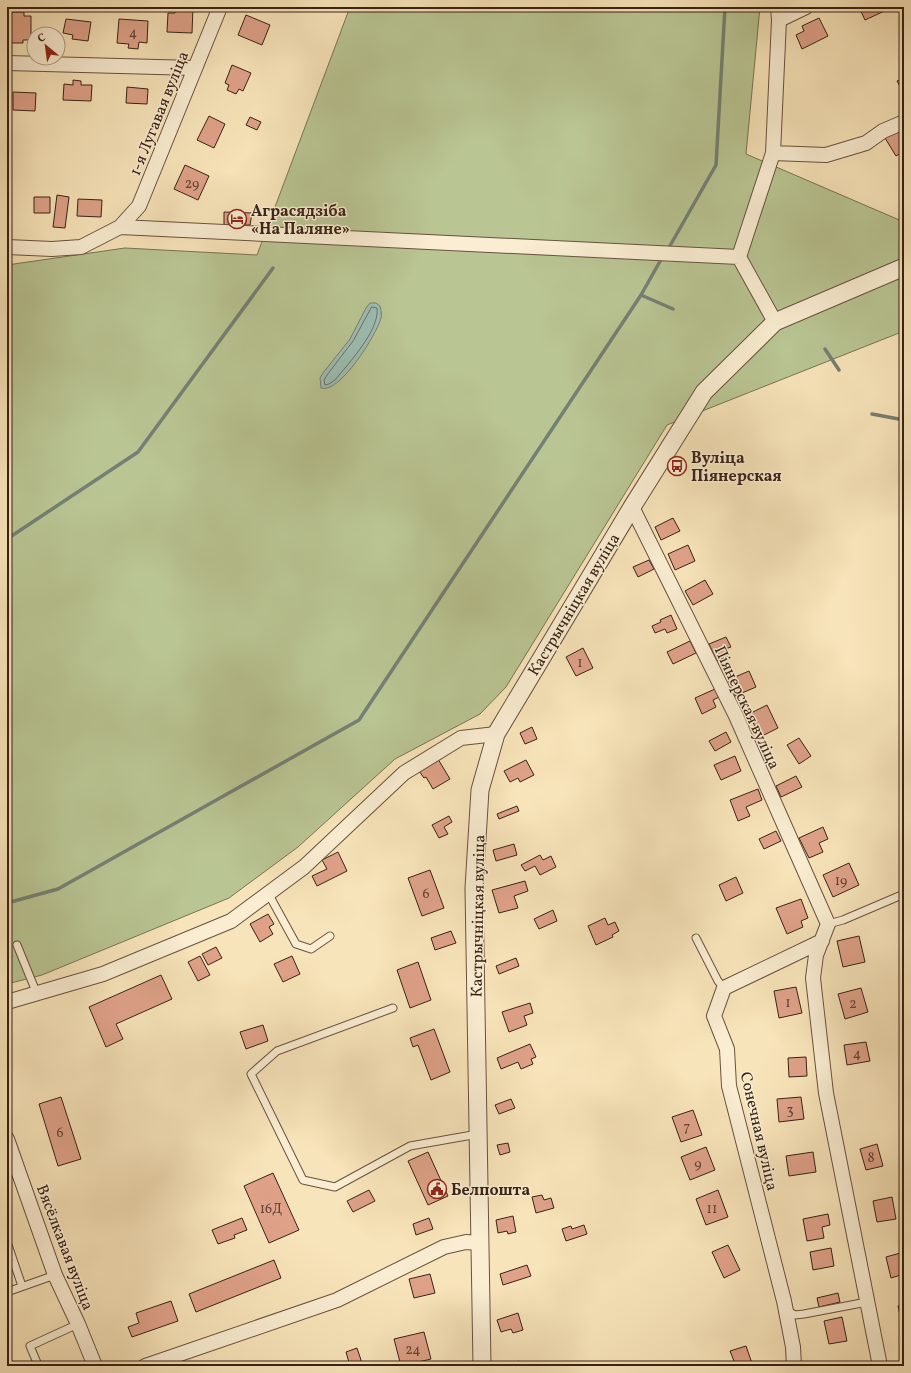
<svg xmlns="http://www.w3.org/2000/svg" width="911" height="1373" viewBox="0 0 911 1373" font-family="Vollkorn,serif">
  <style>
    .green { fill: #b9c593; stroke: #787454 }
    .water { fill: #9dbeb3; stroke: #758074 }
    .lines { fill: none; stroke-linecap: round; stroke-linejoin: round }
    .shore { stroke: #6a7064; stroke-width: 1 }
    .stream { stroke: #758074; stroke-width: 3.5 }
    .building { fill: #dfa289; stroke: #382216 }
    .service-casing { stroke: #68523f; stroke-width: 9 }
    .minor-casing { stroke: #68523f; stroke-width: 16 }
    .tertiary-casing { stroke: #68523f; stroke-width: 19 }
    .service { stroke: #faedd2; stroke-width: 7 }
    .minor { stroke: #faedd2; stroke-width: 14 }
    .tertiary { stroke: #faedd2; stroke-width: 17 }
    .labels { text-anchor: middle; stroke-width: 3; stroke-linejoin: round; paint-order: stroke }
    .number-label { font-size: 14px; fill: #624233 }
    .street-label { font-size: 16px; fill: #382216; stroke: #faedd2 }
    .poi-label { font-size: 16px; font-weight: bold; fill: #382216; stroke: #faedd2; text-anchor: start }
  </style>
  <rect width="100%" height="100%" fill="#f8e4ba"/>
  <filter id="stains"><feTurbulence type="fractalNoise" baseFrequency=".005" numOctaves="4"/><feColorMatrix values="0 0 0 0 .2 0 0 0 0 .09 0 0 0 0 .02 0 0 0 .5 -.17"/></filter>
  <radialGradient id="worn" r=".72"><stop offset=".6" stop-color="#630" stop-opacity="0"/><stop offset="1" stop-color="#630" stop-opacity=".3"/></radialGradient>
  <path class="green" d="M350,7h410l-14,147 158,68v109l-237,94 -161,262 -26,27 -85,45 -97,88 -69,51 -187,77 -35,9v-719l118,-17 132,7z"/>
  <path class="water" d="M370,303h6l4,3c1,4 2,8 1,12 -4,16 -42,77 -60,70l-1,-10 3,-5 27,-34 16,-31z"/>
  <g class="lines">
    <path class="shore" d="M372,307l5,1c3,22 -29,56 -42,72l-6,4 -4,1 -1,-5 3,-5 26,-34z"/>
    <path class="stream" d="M667,251l49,-86 9,-158
      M641,295l32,14
      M825,349l14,21
      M872,414l32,6
      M7,539l131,-87 135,-184
      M7,903l51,-14 301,-169 282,-425 22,-39"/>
  </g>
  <path class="building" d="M176,7h17l-1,26 -25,-1 1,-19h7z
    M859,7h32v1l-26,12z
    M10,12h14v4h7v24h-8v3h-13z
    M246,15l24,10 -8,20 -24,-10z
    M819,18l9,18 -26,13 -6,-14 8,-4 -2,-5z
    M66,19l25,3 -3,19 -16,-2 1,-4 -10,-2z
    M119,19l29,2 -1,22 -8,-1 -1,7 -10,-1 1,-4 -12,-1z
    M232,65l19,8 -8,18 -4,-2 -3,5 -9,-4 2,-5 -4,-2z
    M904,78v16l-7,-13z
    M73,80l8,1v4h11l-1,16 -28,-1 1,-16 9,1z
    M127,87l21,2 -1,15 -21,-1z
    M13,92l23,1 -1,18 -22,-1z
    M209,116l16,8 -11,24 -17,-8z
    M250,117l11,5 -4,8 -11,-5z
    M904,127v31l-3,-5 -5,3 -11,-18z
    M185,165l24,11 -11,24 -24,-11z
    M57,195l12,2 -4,31 -12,-1z
    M34,197h16v16h-16z
    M78,199l24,1 -1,17 -24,-1z
    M224,212l28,1 -2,12h-26z
    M673,518l7,13 -19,9 -6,-13z
    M688,545l7,16 -20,9 -7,-16z
    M649,560l5,9 -16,8 -5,-10z
    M705,580l8,14 -20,11 -8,-14z
    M671,615l6,14 -10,4 -2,-4 -10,4 -3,-7 9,-4 -1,-2z
    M726,637l5,10 -6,2 3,7 -11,5 -8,-17z
    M690,641l6,12 -23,11 -6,-12z
    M583,648l10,20 -17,8 -10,-19z
    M749,671l7,16 -21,9 -7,-16z
    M715,689l4,8 -6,3 3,7 -14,7 -7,-16z
    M767,705l11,23 -18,9 -11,-23z
    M532,727l5,12 -12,5 -5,-11z
    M726,732l5,10 -16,9 -6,-10z
    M799,738l12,18 -12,8 -12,-19z
    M735,756l6,15 -20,9 -7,-15z
    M438,759l12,20 -17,10 -7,-12 -2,1 -5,-7z
    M526,760l8,15 -14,7 -2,-4 -8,4 -6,-11z
    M796,776l6,11 -21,10 -5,-11z
    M758,789l4,11 -16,7 4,9 -12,5 -8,-21z
    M517,806l2,5 -20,8 -2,-5z
    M449,816l3,6 -8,5 4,7 -9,4 -7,-13z
    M823,827l5,12 -9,4 4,9 -14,6 -10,-20z
    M776,831l5,10 -17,8 -5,-10z
    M514,844l3,11 -21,6 -3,-11z
    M338,852l9,19 -30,15 -5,-10 15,-7 -5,-9z
    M540,855l3,5 8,-4 5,11 -16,8 -5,-9 -10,5 -4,-6z
    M849,863l10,22 -26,12 -10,-22z
    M430,870l14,38 -22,8 -14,-38z
    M736,877l7,16 -17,8 -7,-16z
    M525,881l3,10 -14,5 4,12 -19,5 -7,-23z
    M801,899l7,19 -7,3 2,6 -16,7 -11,-26z
    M553,910l4,11 -18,8 -5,-10z
    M268,914l6,10 -5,3 4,7 -13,8 -10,-18z
    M605,918l3,7 7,-3 4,9 -7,4 1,2 -17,8 -8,-19z
    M451,931l5,12 -21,7 -4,-12z
    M859,936l6,26 -22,5 -6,-26z
    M216,947l6,11 -14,7 -6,-11z
    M200,956l10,19 -12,6 -10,-19z
    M292,956l8,18 -17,8 -9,-18z
    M516,958l3,8 -20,8 -3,-8z
    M418,962l13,38 -21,8 -13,-38z
    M161,975l11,24 -56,25 7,15 -17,8 -17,-40z
    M796,987l6,26 -23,5 -5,-27z
    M861,988l7,24 -23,7 -7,-25z
    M530,1003l3,10 -9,3 3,9 -18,7 -7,-20z
    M263,1025l5,16 -22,8 -6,-17z
    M434,1029l16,43 -19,8 -13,-35 -5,2 -3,-9z
    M866,1042l4,19 -23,4 -3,-20z
    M530,1044l6,13 -5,2 2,5 -12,5 -3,-7 -17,7 -4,-11z
    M806,1057l1,19 -18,1 -1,-19z
    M61,1097l20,62 -23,7 -19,-62z
    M801,1097l3,22 -25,3 -2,-23z
    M511,1099l4,9 -16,6 -4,-9z
    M693,1110l9,25 -21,7 -9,-25z
    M508,1143l2,9 -10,3 -3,-10z
    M877,1144l6,22 -17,4 -6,-21z
    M706,1147l9,23 -25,10 -9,-23z
    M428,1152l20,44 -20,9 -20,-44z
    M813,1152l3,20 -27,4 -3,-20z
    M273,1173l26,57 -30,13 -25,-57z
    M369,1190l6,11 -22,11 -6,-11z
    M718,1190l10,27 -22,8 -10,-26z
    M542,1195l2,5 7,-2 3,10 -18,5 -4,-16z
    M892,1197l4,22 -19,3 -4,-21z
    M828,1214l2,11 -8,2 2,11 -17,3 -4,-22z
    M513,1216l3,16 -8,2 -1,-3 -9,2 -2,-13z
    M242,1218l5,12 -13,5 1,3 -17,6 -6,-14z
    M429,1218l4,11 -17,6 -3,-11z
    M584,1225l3,9 -21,7 -4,-12 9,-3 1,3z
    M728,1245l12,25 -16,8 -12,-26z
    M831,1248l3,18 -21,4 -3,-18z
    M904,1252v22l-13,4 -5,-21z
    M274,1260l7,18 -85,34 -7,-18z
    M527,1265l4,11 -28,9 -3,-11z
    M430,1274l5,19 -21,5 -5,-19z
    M838,1293l2,9 -21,5 -2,-9z
    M171,1301l7,20 -46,16 -4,-10 11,-4 -3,-10z
    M904,1305v28l-6,-27z
    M518,1313l5,17 -10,3 -2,-4 -10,3 -4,-12z
    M842,1317l5,24 -18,3 -5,-23z
    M424,1332l7,27 -30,7 -7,-27z
    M746,1346l7,20h-17l-6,-15z
    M357,1348l6,18h-13l-4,-14z
    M519,1361l2,5h-18z"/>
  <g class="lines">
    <g class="service-casing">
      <path id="service" d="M268,893l28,51 15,5 19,-13
        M828,924l15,-4 61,-26
        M696,938l22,43 6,7
        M17,945l20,49
        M393,1008l-116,43 -26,23 52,106 32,7 75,-41 68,-12
        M7,1242l15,44
        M7,1292l48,-17
        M786,1310l9,5 9,-1 63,-12
        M35,1366l3,-1 -8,-19 48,-22"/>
    </g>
    <g class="minor-casing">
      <path id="minor" d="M779,20l27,-13
        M7,63l188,5
        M773,153l53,2 40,-12 17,-12 21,-9
        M120,227l619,30 36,65
        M7,247l45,2 29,-2 39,-20 19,-21 81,-199
        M739,257l34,-104 6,-133 -1,-13
        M632,507l104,209 92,208 -12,31 -3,23 13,115 54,273
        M7,1002l96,-28 128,-53 73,-54 100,-94 57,-35 35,-4
        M7,1139l48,136 23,49 17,42
        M145,1366l192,-66 107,-53 22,-5 13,1
        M794,1366l-1,-19 -9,-46 -55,-215 -2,-37 -13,-33 10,-28 98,-47"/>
    </g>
    <g class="tertiary-casing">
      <path id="tertiary" d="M482,1366l-8,-478 6,-98 16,-56 136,-227 72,-115 71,-70 129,-55"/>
    </g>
    <use href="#service" class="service"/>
    <use href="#minor" class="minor"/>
    <use href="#tertiary" class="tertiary"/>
  </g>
  <defs>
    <g id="hotel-ring" transform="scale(1)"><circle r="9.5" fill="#faedd2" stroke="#8f2418" stroke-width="1.5"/><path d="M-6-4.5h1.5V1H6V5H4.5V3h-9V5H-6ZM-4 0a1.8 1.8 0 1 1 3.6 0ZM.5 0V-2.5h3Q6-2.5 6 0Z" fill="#8f2418"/></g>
    <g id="bus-ring" transform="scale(1)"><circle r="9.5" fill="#faedd2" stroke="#8f2418" stroke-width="1.5"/><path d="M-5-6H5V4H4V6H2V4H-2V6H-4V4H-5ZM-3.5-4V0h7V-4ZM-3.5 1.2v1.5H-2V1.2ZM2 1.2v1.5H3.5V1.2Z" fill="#8f2418"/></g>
    <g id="civic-ring" transform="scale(1)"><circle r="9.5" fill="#faedd2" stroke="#8f2418" stroke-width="1.5"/><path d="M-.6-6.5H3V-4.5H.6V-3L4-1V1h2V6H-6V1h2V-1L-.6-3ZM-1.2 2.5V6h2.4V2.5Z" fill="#8f2418"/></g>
  </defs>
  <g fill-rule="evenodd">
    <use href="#hotel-ring" x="237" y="219"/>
    <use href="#bus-ring" x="677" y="466"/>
    <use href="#civic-ring" x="437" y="1189"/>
  </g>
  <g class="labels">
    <g class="number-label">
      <text x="133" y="37">4</text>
      <text x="192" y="188">29</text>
      <text x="580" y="667">1</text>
      <text x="841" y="885">19</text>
      <text x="426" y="898">6</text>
      <text x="788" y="1007">1</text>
      <text x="853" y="1008">2</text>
      <text x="857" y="1058">4</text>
      <text x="790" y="1114">3</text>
      <text x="687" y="1131">7</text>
      <text x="60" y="1137">6</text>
      <text x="871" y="1162">8</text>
      <text x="698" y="1168">9</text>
      <text x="271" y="1213">16Д</text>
      <text x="712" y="1213">11</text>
      <text x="413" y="1354">24</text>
    </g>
    <g class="street-label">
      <text transform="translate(158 113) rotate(-68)" y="6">1-я Лугавая вуліца</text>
      <text transform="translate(573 604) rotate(-59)" y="6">Кастрычніцкая вуліца</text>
      <text transform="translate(748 707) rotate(65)" y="6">Піянерская вуліца</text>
      <text transform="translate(477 916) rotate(-89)" y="6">Кастрычніцкая вуліца</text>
      <text transform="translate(760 1131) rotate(77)" y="6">Сонечная вуліца</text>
      <text transform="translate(66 1247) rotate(69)" y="6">Вясёлкавая вуліца</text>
    </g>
    <g class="poi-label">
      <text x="251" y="216">Аграсядзіба<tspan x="251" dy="18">«На Паляне»</tspan></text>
      <text x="691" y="463">Вуліца<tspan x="691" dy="18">Піянерская</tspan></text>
      <text x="451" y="1195">Белпошта</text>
    </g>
  </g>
  <rect width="911" height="1373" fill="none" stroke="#f8e4ba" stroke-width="24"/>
  <rect x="8" y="8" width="895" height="1357" fill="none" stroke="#382216" stroke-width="2"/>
  <rect x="12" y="12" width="887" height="1349" fill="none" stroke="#382216"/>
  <g transform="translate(46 46) rotate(331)"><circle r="19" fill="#faedd2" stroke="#ac9c87"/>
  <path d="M0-3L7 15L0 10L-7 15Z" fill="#8f2418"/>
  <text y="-6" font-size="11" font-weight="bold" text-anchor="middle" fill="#382216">С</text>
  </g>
  <rect width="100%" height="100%" filter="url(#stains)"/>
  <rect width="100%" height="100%" fill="url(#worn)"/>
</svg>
